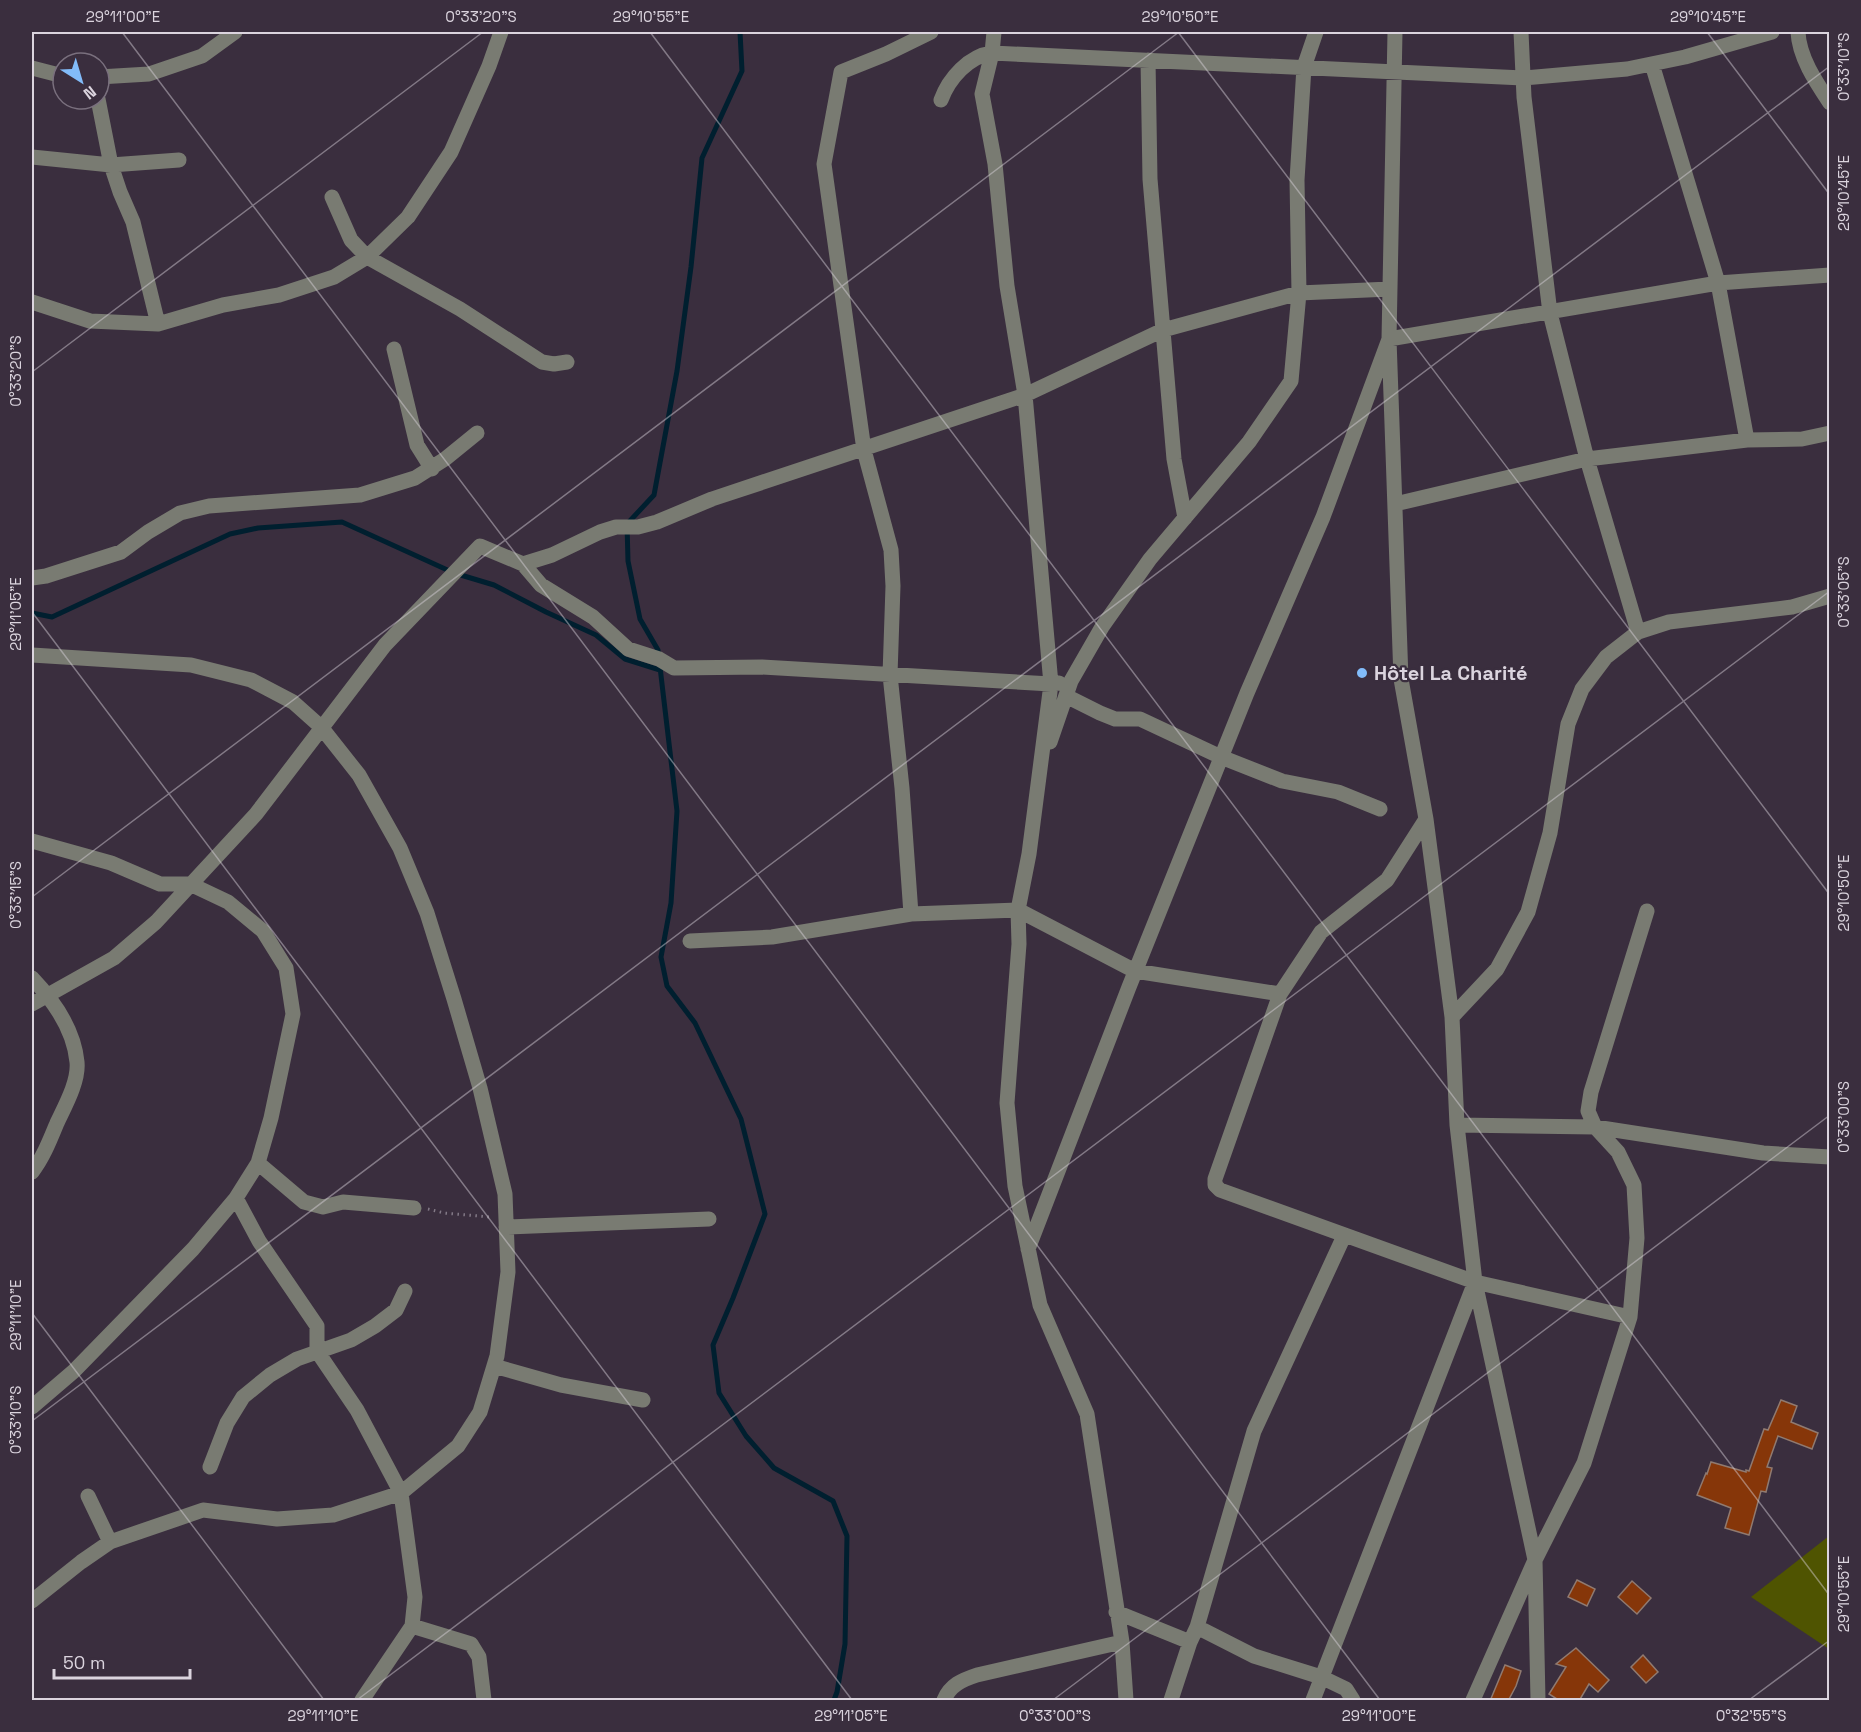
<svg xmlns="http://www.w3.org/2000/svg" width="1861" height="1732" viewBox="0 0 1861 1732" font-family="'Space Grotesk',sans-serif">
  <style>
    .green { fill: #4f5401 }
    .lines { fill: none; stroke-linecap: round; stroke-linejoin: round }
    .stream { stroke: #001f2f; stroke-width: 5 }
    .building { fill: #863609; stroke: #907a70; stroke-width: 1.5 }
    .path { stroke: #837a87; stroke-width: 3; stroke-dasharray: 1.5 4.5; stroke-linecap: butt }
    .minor { stroke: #797b72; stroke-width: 15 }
    .ticks { fill: none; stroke: #dbd4de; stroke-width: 1.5; stroke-opacity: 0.45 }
    .poi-dot { fill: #82bcfa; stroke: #3a2e3e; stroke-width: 2 }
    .labels { text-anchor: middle; stroke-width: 4.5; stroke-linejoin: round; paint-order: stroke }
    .poi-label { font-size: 20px; font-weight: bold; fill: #dbd4de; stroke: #3a2e3e; text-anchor: start }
    .neatline { fill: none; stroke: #dbd4de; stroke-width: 2 }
    .ticks-label { font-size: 15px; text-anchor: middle; fill: #dbd4de }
  </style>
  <rect width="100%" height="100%" fill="#3a2e3e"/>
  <path class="green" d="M1829,1536v113l-78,-52z"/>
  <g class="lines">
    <path class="stream" d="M740,32l2,39 -40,87 -11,109 -14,104 -23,124 -27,29 1,37 12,58 18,31 19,161 -6,92 -10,54 6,29 28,37 46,96 24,95 -32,84 -20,47 6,48 27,43 28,32 59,33 14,35 -2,108 -8,48 -3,8
      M32,613l20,4 178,-83 28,-6 84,-6 112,51 40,12 52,27 50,23 29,24 35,11"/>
  </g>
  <path class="building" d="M1781,1400l16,6 -6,16 27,11 -6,16 -34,-13 -11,31 5,1 -6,24 -5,-1 -12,44 -24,-7 6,-20 -34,-13 9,-22 1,1 4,-12 35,10v-2l3,1 15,-42 4,1z
    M1577,1580l18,9 -8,17 -19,-9z
    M1632,1581l19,17 -14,16 -19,-17z
    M1576,1648l33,32 -11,12 -9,-8 -10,17h-19l-11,-7 17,-27 -10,-3z
    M1643,1655l15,17 -12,11 -15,-16z
    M1505,1665l16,6 -5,15 -8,15h-18z"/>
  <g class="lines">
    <path class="path" d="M428,1209l16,4 46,4"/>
    <path class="minor" d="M994,32l-2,21 -10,41 13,70 12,122 18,109 26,289 -22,170 -11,56 1,34 -12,159 8,83 25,119 47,109 35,228 4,58
      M1395,32l-6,307 12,340 25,140 26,198 5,108 18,157 60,278 3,140
      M1521,32l3,65 26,216 37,146 51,173
      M1798,32c1,25 18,50 32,71
      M1148,60l2,119 24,280 11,59
      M1652,64l66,219 29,157
      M32,68l31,8
      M99,77l50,-3 53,-18 33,-24
      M98,99l13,66 9,27 13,30 25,102
      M941,100c8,-22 28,-44 51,-47l531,25 104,-9 58,-12 87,-25
      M32,157l79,8 68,-5
      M332,197l19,43 16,17 93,52 82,53 12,2 13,-2
      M32,302l58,19 68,3 65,-19 56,-10 55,-18 33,-20 41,-40 43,-65 38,-86 12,-34
      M394,349l23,96 15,24
      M1395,504l192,-45 160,-19 55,-1 28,-6
      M523,564l18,21 52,32 35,32 31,10 15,9 88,-1 289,17 8,-1
      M32,578l14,-2 75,-24 27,-20 32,-19 29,-7 151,-11 55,-17 30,-19 32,-26
      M32,655l159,10 60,15 42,22 28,25 38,48 41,73 27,65 27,86 26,89 25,106 3,78 -11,84 -17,56 -22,34 -57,47 -68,22 -56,4 -74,-9 -93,32 -29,20 -49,39
      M1066,696l34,17 15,6h25l81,38 61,24 56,11 42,17
      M1050,742l21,-61 31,-54 48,-68 99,-117 42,-61 8,-88 -2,-113 7,-113 12,-35
      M1426,819l-39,61 -66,52 -41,62 -65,185v6l5,5 255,92 155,35
      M32,841l79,22 49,21h30l38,18 35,29 23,37 7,46 -22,104 -13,45 -22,35 -43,51 -119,122 -42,36
      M911,914l-9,-126 -12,-113 3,-89 -2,-36 -27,-100 -40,-286 17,-92 45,-18 45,-22
      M690,941l82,-4 139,-23 107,-4 117,61 145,23
      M32,978c21,22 42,52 45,84 2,19 -12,44 -20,61 -7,17 -14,35 -25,49
      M32,1004l82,-46 42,-36 100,-108 129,-169 95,-99 43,18 29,-9 48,-23 16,-5h22l19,-5 55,-23 313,-104 138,-65 136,-37 91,-4
      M1452,1017l45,-48 31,-57 22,-79 18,-109 14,-35 24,-32 32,-25 31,-10 123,-15 38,-11
      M1457,1125l138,2 168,26 67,4
      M258,1163l46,39 19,5 20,-5 71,6
      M236,1198l23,43 58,85v25l40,59 44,83 14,104 -3,29 -50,74
      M506,1227l203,-8
      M1028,1249l101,-262 118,-294 76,-176 66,-178 329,-56 112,-8
      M494,1366l67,19 82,15
      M210,1467l17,-44 16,-26 27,-22 27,-16 54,-19 24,-14 21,-16 9,-19
      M88,1496l22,46
      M1116,1612l74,30
      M412,1626l59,18 8,13 5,43
      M1197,1627l57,29 67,21 25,12 7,11
      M944,1700c6,-15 18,-20 33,-25l145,-33
      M1171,1700l19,-58 7,-15 57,-196 90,-195
      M1313,1700l162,-418
      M1473,1700l62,-140 49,-97 46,-146 7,-79 -3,-53 -16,-33 -23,-25 -7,-16 3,-19 56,-181"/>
  </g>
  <path class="ticks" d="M122,32l1258,1668M650,32l1180,1564M1178,32l652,863M1707,32l123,163M32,372l451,-340M32,612l820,1088M32,897l1147,-865M32,1313l292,387M32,1421l1798,-1355M357,1700l1473,-1109M1053,1700l777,-585M1749,1700l81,-60"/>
  <circle class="poi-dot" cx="1362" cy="673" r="6"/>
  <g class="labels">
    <g class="poi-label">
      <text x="1374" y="680">Hôtel La Charité</text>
    </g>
  </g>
  <rect width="1861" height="1732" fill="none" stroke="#3a2e3e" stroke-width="66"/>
  <g transform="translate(81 81) rotate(143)"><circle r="28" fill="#3a2e3e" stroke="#7a707e" stroke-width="1.5"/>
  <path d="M0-4.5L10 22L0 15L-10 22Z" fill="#82bcfa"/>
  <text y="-9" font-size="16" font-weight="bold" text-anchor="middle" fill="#dbd4de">N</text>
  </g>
  <path d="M54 1669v9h136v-9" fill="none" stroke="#dbd4de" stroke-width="3"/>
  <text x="63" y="1669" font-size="18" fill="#dbd4de" stroke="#3a2e3e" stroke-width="4.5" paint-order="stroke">50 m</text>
  <rect x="33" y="33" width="1795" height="1666" class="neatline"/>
  <g class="ticks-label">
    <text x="123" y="22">29°11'00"E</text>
    <text x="481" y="22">0°33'20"S</text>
    <text x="651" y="22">29°10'55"E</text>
    <text x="1180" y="22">29°10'50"E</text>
    <text x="1708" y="22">29°10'45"E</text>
    <text transform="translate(1844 67) rotate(-90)" y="5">0°33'10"S</text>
    <text transform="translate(1844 193) rotate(-90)" y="5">29°10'45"E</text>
    <text transform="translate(16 371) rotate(-90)" y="5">0°33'20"S</text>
    <text transform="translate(1844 592) rotate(-90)" y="5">0°33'05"S</text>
    <text transform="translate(16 614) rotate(-90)" y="5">29°11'05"E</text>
    <text transform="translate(1844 893) rotate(-90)" y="5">29°10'50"E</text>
    <text transform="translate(16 895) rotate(-90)" y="5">0°33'15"S</text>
    <text transform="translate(1844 1117) rotate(-90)" y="5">0°33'00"S</text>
    <text transform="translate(16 1315) rotate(-90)" y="5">29°11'10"E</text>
    <text transform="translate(16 1420) rotate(-90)" y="5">0°33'10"S</text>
    <text transform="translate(1844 1594) rotate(-90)" y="5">29°10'55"E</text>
    <text x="323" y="1721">29°11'10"E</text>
    <text x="851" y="1721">29°11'05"E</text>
    <text x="1055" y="1721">0°33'00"S</text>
    <text x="1379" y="1721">29°11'00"E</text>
    <text x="1751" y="1721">0°32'55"S</text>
  </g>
</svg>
